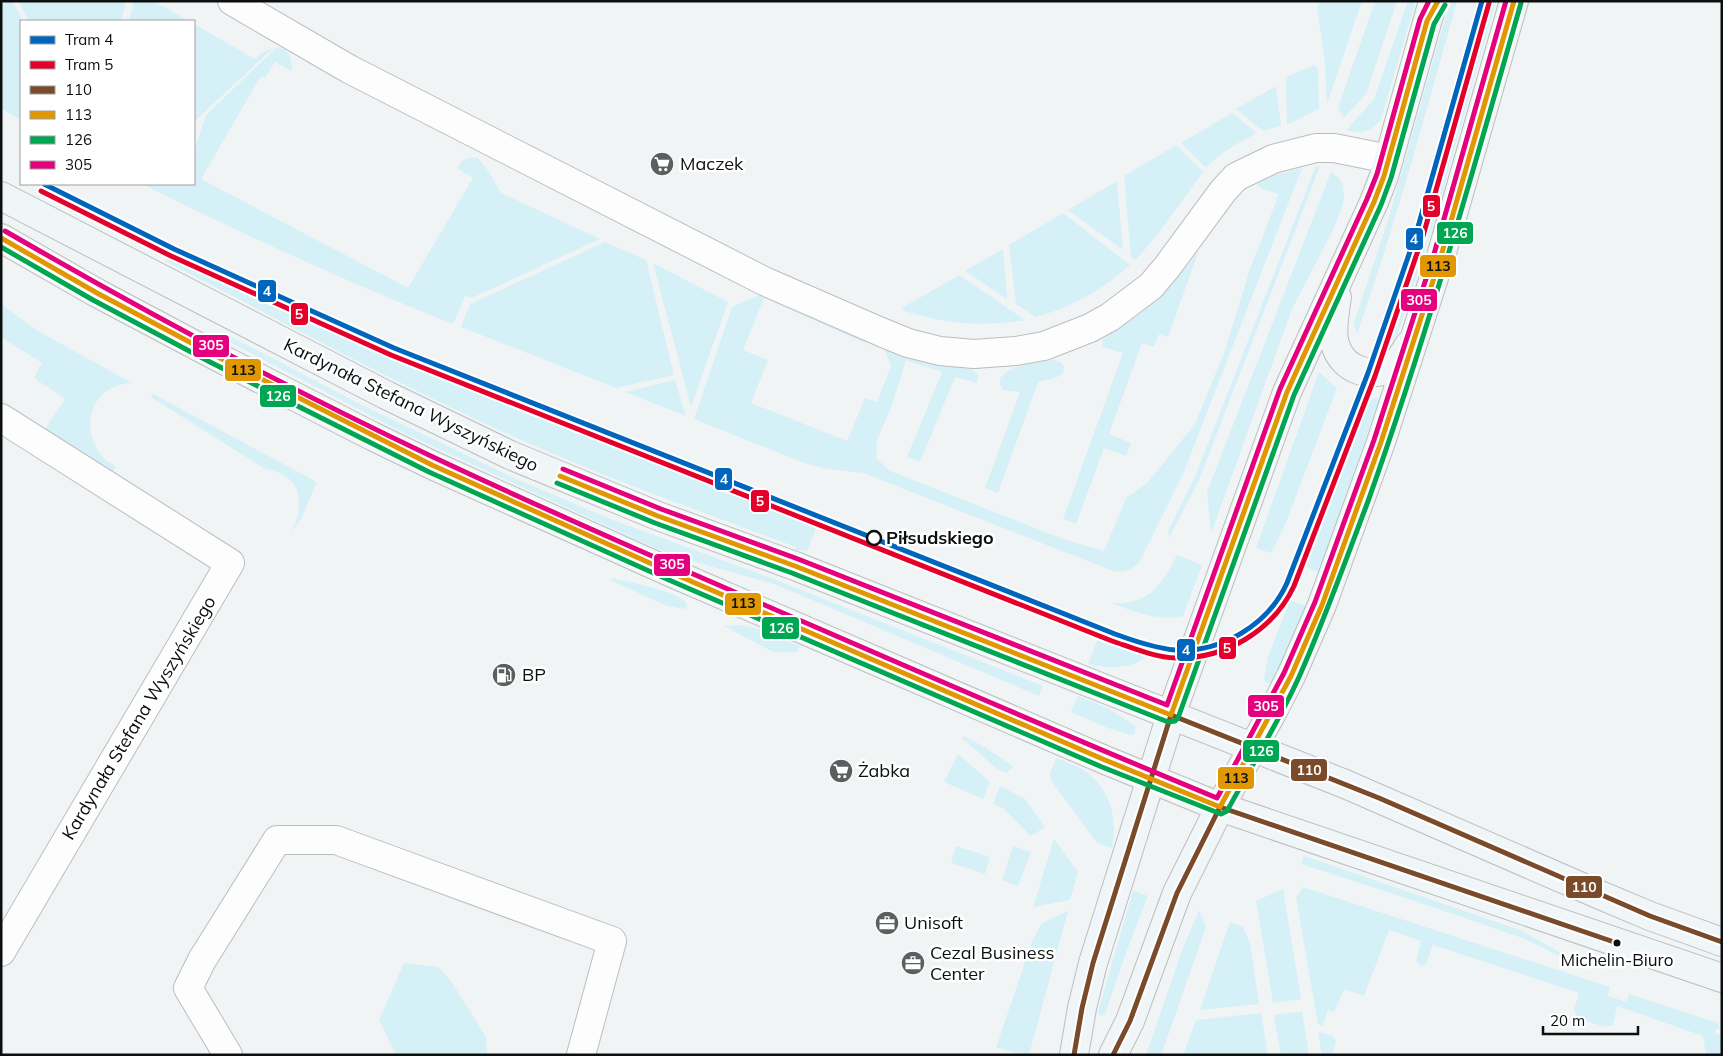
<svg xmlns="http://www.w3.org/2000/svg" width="1723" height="1056" viewBox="0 0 1723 1056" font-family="Mulish,sans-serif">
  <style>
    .green { fill: #d5f0f7 }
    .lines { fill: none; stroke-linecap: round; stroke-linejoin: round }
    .street-casing { stroke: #bbbebf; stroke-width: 30 }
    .secondary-casing { stroke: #bbbebf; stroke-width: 30 }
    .street { stroke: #fdfdfe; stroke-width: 28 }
    .secondary { stroke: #f0f6f7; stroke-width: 28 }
    .bus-1-casing { stroke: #fff; stroke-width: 9 }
    .bus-2-casing { stroke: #fff; stroke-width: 9 }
    .bus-3-casing { stroke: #fff; stroke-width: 9 }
    .bus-4-casing { stroke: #fff; stroke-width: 9 }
    .bus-1 { stroke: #7a4b2a; stroke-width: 5 }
    .bus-2 { stroke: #e09702; stroke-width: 5 }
    .bus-3 { stroke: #00a651; stroke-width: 5 }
    .bus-4 { stroke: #e5007d; stroke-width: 5 }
    .tram-1-casing { stroke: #fff; stroke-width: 9 }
    .tram-2-casing { stroke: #fff; stroke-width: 9 }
    .tram-1 { stroke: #0065bd; stroke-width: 5 }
    .tram-2 { stroke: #e4002b; stroke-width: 5 }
    .stop-dot { fill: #fff; stroke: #0c0f0f; stroke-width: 2.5 }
    .bus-dot { fill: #0c0f0f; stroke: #fff; stroke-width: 2 }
    .labels { text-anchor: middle; stroke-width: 5; stroke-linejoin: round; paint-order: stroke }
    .bus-label { font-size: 17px; fill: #0c0f0f; stroke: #fff }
    .poi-label { font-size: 18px; fill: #0c0f0f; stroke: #fff; text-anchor: start }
    .street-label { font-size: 18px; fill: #0c0f0f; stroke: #fff }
    .stop-label { font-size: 18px; font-weight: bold; fill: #0c0f0f; stroke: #fff; text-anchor: start }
    .line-badge { stroke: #fff; stroke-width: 2 }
    .badge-label { font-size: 14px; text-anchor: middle; font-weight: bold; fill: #fff }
    .pale-badge-label { font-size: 14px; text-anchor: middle; font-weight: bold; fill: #111 }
  </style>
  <rect width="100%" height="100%" fill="#f1f4f5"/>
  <path class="green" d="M1,1h11l11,20h-2v99l-20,-11z
    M18,1h108l-5,20h-92z
    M134,1h20l35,20h-60z
    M1320,1h42l-35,103 -2,-40 -8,-57z
    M1375,1h22l-31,93 -22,24 -6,-10z
    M1408,1h8l-35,118c-9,13 -19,14 -34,12l2,-4 25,-28z
    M1452,1h5c-31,112 -62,224 -100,333l-3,-11 35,-106 56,-199z
    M1489,1h7l-63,224 -35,108 -4,6 -8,6 40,-121z
    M194,24l61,35 7,-6 12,-6 -80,75z
    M277,47c13,3 15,12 15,24l-17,-9 -10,16 -4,-2 -60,103 207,109 65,-110 -16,-10 6,-8 10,-3 5,1 11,14 12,21 99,46 -128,59 -7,-2 -12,28c-106,-42 -209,-89 -311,-140h52v-33l12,-36z
    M1314,65l4,3 1,41 -32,16 -1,-44 2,-5z
    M1276,86l5,40 -18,5 -27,-22z
    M1232,113l25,20c-19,10 -36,19 -51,35l-25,-25z
    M1176,145l27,27 -42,58 -25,30 -5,-3 -7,-81z
    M1316,166h4l-121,314 -30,58 -1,-6 1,-3 26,-52z
    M1302,168l-119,306 -43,87c-7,9 -17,12 -27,10l-250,-98 -35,-4 -21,-5 -113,-45 38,-112 32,-14 102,48 -1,2 -101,-45 -21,52 25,10 -17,43 96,38 18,-43 12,4 14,-36 -6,-15 1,-2 41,13 44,7 7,6 -1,8 -22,-6 -35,85 -13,-5 35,-85 -36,-12 -15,48 -14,32 -1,18 14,13 173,68 41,12 22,-53 22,-16 47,-58 29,-71 26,-84 29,-75 -17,-5 -5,-5 18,-9z
    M1331,172l9,7 3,7 1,13 -2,9 -9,22 -41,79 -80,222h-1l-4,-39z
    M1117,181l6,69 -55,-40z
    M1063,213l67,52c-28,25 -58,42 -94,52l-20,-13 -7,-59z
    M605,242l41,18 28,115 -58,13 -155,-61 9,-23z
    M1003,249l4,50 -42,-28z
    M1199,250l-31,87 -9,-3 -5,13 -12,-4 -33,91 22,9 -5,13 -22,-8 -28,76 -13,-5 60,-166 -21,-6 1,-8 20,-13 36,-28 21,-23z
    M168,256l128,60 82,35 434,172 1,-1 5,1 -11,28 -12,-1 1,-3c-94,-35 -188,-68 -279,-109 -120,-53 -235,-117 -352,-177z
    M653,263l75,39 -37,105z
    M959,275l66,45c-45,7 -77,4 -121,-9l-2,-3z
    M1,304l37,27 94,52c-39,1 -54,42 -31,72 3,5 10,8 15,12l-4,5 -67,-43 20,-30 -31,-21 8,-15 -41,-26z
    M226,334l136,71 152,73 99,42 163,60 267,106 -4,10 -265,-112 -82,-23 -35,-12 -255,-117 -178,-93z
    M1053,360c9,0 17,10 6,16 -5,3 -14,4 -21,6l-40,111 -13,-5 35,-96 -17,-2c-17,-23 37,-28 50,-30z
    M1319,372l18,16 -52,137 -14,28 -15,-5z
    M675,380l11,36 -61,-24z
    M153,394l164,88 -16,37 -11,15c17,-29 12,-60 -25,-65l-114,-72z
    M1380,398l-61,174 -16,-6 62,-166z
    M1177,555l25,10 -19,51c-25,6 -50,-5 -72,-13 37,3 51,-18 66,-48z
    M611,578c16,4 67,12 76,26l-1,5 -19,-3 -57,-26z
    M1290,600l19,7 -30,66 -8,10h-4l-3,-4 4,-22z
    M741,625l18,4 41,17 -3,6h-24l-49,-26z
    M1099,636l46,17 1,3c-13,14 -40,12 -58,8z
    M1078,696l31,13 26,17v7l-4,2 -23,-7 -37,-16z
    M963,736l22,11 29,20 -8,6 -10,-5 -34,-30z
    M958,754l32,28 -7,17 -39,-17z
    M1056,758c9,4 20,7 29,13 25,17 33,48 27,77l-14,-5 -4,-4 -44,-60v-6z
    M1000,786l25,13 20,28 -14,9 -28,-28 -10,-4z
    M1054,839l24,33 -8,28 -37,7z
    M956,846l34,11 -5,17 -34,-11z
    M1013,846l18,6 -13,34 -16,-6z
    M1304,856l216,74 52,29 -1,1c-17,-5 -32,-15 -49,-22 -73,-26 -147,-50 -221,-74z
    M1303,887l307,100 -2,9 18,6 3,-8 89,29 2,5 -5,2 1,4 6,1v20h-16l-3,-19 -86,-30 -4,19 -8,2 -28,-9 -3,-8 5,-17 -146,-48 -7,19 -5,2 -5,-5 5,-20 -32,-11 -25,66 -20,-7 -10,23 -6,-2 -5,16 -5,-2 -22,-127z
    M1283,889l18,110 -28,4 -17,-102z
    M1133,891l15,5 -22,57 -21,61 -5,2 -2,-4z
    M1199,910l7,17 -42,120 -3,8h-15l37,-107z
    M1068,911l-39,144 -33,-7 36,-107 10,-18z
    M1230,922l13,5 7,16 9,61 -59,6z
    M404,963l34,4 13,14 35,56 1,18h-91l-17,-35z
    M1302,1011l7,44h-28l-7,-40z
    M1261,1013l7,42h-85l13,-35z
    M1318,1032l15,4 3,4 -3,15h-11z"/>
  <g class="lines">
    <g class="street-casing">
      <path id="street" d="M232,1l117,68 415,212 117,51 27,11 32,8 34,3 42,-3 28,-5 46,-18 20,-11 41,-31 16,-19 56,-76 13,-14 37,-18 43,-11h18l55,11
        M1,418l229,145 -229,389
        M228,1055l-40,-67 14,-28 75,-120h59l276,101 -31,114"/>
    </g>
    <g class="secondary-casing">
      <path id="secondary" d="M1,196l385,199 124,60 148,61 137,50 550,218 255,111 50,21 72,26
        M1,238l96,55 117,62 158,81 60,29 240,108 433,187 115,47 502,171
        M1337,297c-2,15 -7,36 -1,50 8,23 36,33 57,19 7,-5 11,-13 16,-21
        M1074,1055l8,-47 11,-45 78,-248 116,-323 87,-190 10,-26 49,-175
        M1113,1055l17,-34 47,-128 43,-86 52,-94 19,-37 31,-71 59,-163 60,-186 73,-255"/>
    </g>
    <use href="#street" class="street"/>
    <use href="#secondary" class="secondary"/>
    <g class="bus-1-casing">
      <path id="bus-1" d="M1171,715l208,83 271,118 72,26
        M1220,807l397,136
        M1074,1055l8,-47 11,-45 78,-248
        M1113,1055l17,-34 47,-128 43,-86"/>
    </g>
    <g class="bus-2-casing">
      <path id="bus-2" d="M1,238l96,55 117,62 218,110 240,108 433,187 115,47 71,-131 31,-71 59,-163 60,-186 73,-255
        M560,476l98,40 137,50 376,149 116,-323 87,-190 10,-26 43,-155 11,-20"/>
    </g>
    <g class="bus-3-casing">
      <path id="bus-3" d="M1,247l92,53 117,62 219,110 240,108 433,187 119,47 6,-3c24,-44 51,-88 72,-134 25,-56 46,-115 68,-173 59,-165 106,-333 154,-501
        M557,483l98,40 137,50 376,149 7,-1 3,-3 116,-323 87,-190 10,-27 43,-154 11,-19"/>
    </g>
    <g class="bus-4-casing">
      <path id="bus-4" d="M5,231c140,81 282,157 428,226 130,61 262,118 394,175 129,56 259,112 390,166l67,-125 31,-71 59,-162 60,-186 72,-253
        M563,469l98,40 137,50 369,146 113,-316 87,-190 10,-25 43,-155 9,-18"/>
    </g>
    <use href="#bus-1" class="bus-1"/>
    <use href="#bus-2" class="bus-2"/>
    <use href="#bus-3" class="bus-3"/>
    <use href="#bus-4" class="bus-4"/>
    <g class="tram-1-casing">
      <path id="tram-1" d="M44,184l130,65 220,99 721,286c19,7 39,14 60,16 46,3 93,-25 112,-67l81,-210 48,-139 66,-233"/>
    </g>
    <g class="tram-2-casing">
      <path id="tram-2" d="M41,191l130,65 220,99 721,286c21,7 42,16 64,17 49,1 97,-27 118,-72l81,-210 48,-140 66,-233"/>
    </g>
    <use href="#tram-1" class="tram-1"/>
    <use href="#tram-2" class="tram-2"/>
  </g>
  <defs>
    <g id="supermarket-disc" transform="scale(1.25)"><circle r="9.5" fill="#5c5f60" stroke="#fff"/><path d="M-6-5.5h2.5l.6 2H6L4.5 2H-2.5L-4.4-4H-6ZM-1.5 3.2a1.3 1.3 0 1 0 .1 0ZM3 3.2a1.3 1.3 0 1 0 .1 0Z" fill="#fff"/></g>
    <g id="fuel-disc" transform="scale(1.25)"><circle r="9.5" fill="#5c5f60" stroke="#fff"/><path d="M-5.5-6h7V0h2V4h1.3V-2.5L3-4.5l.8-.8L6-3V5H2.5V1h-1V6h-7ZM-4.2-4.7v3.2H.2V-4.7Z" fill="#fff"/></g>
    <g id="office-disc" transform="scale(1.25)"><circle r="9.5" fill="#5c5f60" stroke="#fff"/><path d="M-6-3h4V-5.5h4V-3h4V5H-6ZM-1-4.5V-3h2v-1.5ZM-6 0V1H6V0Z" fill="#fff"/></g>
  </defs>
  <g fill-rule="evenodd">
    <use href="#supermarket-disc" x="662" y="164"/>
    <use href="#fuel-disc" x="504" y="675"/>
    <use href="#supermarket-disc" x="841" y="771"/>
    <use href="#office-disc" x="887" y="923"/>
    <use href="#office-disc" x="913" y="963"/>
  </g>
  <circle class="stop-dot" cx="874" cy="538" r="7"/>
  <circle class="bus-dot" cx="1617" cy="943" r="4.5"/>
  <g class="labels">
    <g class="bus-label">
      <text x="1617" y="966">Michelin-Biuro</text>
    </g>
    <g class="poi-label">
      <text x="680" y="170">Maczek</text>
      <text x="522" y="681">BP</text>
      <text x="858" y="777">Żabka</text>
      <text x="904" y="929">Unisoft</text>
      <text x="930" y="959">Cezal Business<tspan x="930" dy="21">Center</tspan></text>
    </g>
    <g class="street-label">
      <text transform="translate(411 405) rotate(26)" y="6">Kardynała Stefana Wyszyńskiego</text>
      <text transform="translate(139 718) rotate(-59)" y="6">Kardynała Stefana Wyszyńskiego</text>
    </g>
    <g class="stop-label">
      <text x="886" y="544">Piłsudskiego</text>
    </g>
  </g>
  <g class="line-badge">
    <rect x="1422" y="194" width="19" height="24" rx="5" fill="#e4002b"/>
    <rect x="1436" y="221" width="38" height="24" rx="5" fill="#00a651"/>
    <rect x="1405" y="227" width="19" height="24" rx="5" fill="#0065bd"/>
    <rect x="1419" y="254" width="38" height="24" rx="5" fill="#e09702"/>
    <rect x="257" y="279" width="20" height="24" rx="5" fill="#0065bd"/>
    <rect x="1400" y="288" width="38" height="24" rx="5" fill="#e5007d"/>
    <rect x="290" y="302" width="19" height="24" rx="5" fill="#e4002b"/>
    <rect x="192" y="334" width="38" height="24" rx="5" fill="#e5007d"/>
    <rect x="224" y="358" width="38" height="24" rx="5" fill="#e09702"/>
    <rect x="259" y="384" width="38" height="24" rx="5" fill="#00a651"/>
    <rect x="714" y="467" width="19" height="24" rx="5" fill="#0065bd"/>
    <rect x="750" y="489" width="20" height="24" rx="5" fill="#e4002b"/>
    <rect x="653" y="553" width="38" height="24" rx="5" fill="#e5007d"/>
    <rect x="724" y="592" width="38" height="24" rx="5" fill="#e09702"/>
    <rect x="761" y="616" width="39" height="24" rx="5" fill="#00a651"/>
    <rect x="1218" y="636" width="19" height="24" rx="5" fill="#e4002b"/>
    <rect x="1176" y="638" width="20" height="24" rx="5" fill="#0065bd"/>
    <rect x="1247" y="694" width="38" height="24" rx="5" fill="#e5007d"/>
    <rect x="1242" y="739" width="38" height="24" rx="5" fill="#00a651"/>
    <rect x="1290" y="758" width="38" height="24" rx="5" fill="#7a4b2a"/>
    <rect x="1217" y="766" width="38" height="24" rx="5" fill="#e09702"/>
    <rect x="1565" y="875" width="38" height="24" rx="5" fill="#7a4b2a"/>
  </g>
  <g class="badge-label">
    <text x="1431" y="211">5</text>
    <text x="1455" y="238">126</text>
    <text x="1414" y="244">4</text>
    <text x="267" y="296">4</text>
    <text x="1419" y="305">305</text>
    <text x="299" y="319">5</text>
    <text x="211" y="350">305</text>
    <text x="278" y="401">126</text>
    <text x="724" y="484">4</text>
    <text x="760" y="506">5</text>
    <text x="672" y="569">305</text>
    <text x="781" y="633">126</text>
    <text x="1227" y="653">5</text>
    <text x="1186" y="655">4</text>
    <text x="1266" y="711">305</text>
    <text x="1261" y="756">126</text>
    <text x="1309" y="775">110</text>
    <text x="1584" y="892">110</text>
  </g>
  <g class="pale-badge-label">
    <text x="1438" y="271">113</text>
    <text x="243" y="375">113</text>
    <text x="743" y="608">113</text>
    <text x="1236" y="783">113</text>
  </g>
  <rect width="1723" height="1056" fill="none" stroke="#0c0f0f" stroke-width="5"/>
  <rect x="20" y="20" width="175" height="165" fill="#ffffff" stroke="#9e9f9f"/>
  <rect x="30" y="36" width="25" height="8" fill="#0065bd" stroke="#9e9f9f"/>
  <text x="65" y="45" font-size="15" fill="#0c0f0f">Tram 4</text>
  <rect x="30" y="61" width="25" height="8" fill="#e4002b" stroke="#9e9f9f"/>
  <text x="65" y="70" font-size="15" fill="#0c0f0f">Tram 5</text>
  <rect x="30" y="86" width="25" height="8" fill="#7a4b2a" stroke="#9e9f9f"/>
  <text x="65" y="95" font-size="15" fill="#0c0f0f">110</text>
  <rect x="30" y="111" width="25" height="8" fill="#e09702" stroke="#9e9f9f"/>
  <text x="65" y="120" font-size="15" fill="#0c0f0f">113</text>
  <rect x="30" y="136" width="25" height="8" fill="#00a651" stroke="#9e9f9f"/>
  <text x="65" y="145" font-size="15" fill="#0c0f0f">126</text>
  <rect x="30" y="161" width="25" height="8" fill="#e5007d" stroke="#9e9f9f"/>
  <text x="65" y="170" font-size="15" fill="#0c0f0f">305</text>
  <path d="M1543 1026v8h95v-8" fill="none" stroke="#0c0f0f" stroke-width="2.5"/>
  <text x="1550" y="1026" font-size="15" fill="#0c0f0f" stroke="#ffffff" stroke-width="4" paint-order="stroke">20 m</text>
</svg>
